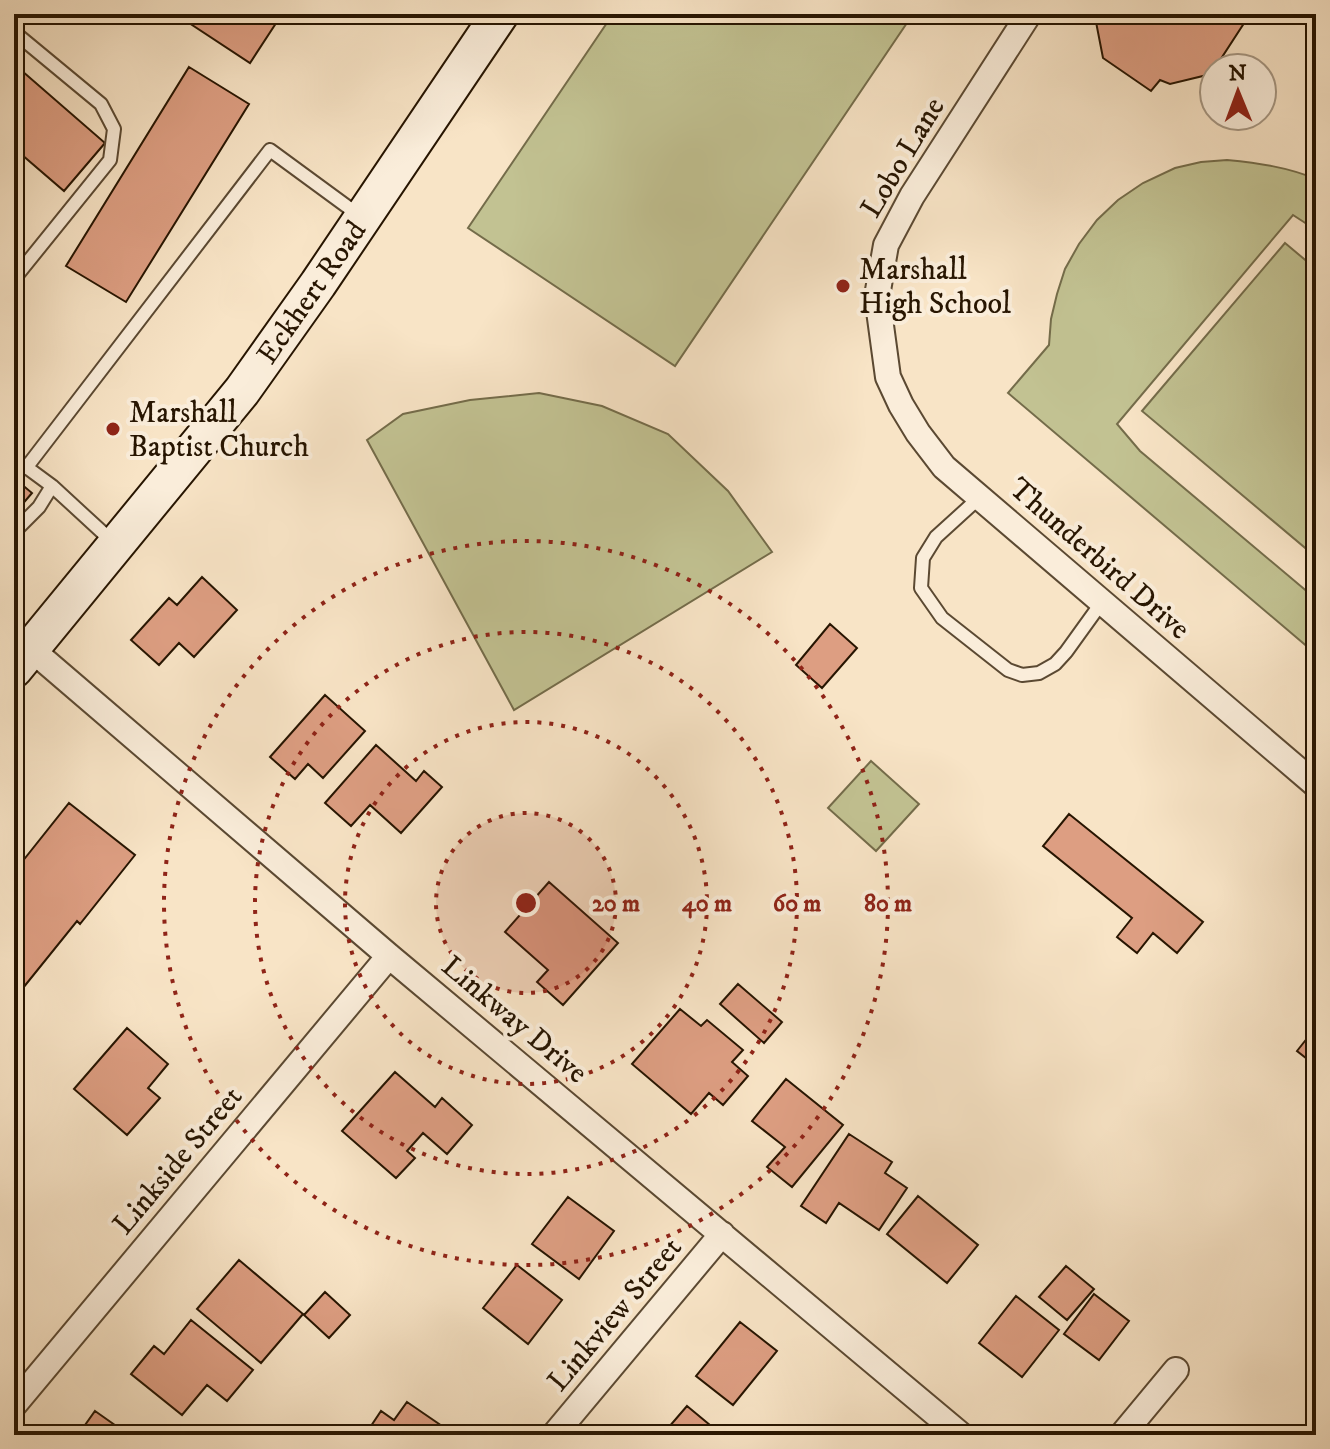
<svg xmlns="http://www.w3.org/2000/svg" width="1330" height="1449" viewBox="0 0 1330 1449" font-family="'IM FELL DW Pica',serif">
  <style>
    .green { fill: #c2c292; stroke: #746c4a; stroke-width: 2 }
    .building { fill: #dd9e82; stroke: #271501; stroke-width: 2 }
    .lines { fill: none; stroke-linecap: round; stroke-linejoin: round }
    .service-casing { stroke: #5b4932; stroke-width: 16 }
    .minor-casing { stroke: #5b4932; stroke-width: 28 }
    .secondary-casing { stroke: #271501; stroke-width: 40 }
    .service { stroke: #faedda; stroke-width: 12 }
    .minor { stroke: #faedda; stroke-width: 24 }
    .secondary { stroke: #faedda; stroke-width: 36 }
    .ring { fill: none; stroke: #8f2418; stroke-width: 4; stroke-dasharray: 4 8 }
    .poi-dot { fill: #8f2418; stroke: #faedda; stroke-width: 3 }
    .labels { text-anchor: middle; stroke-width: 8; stroke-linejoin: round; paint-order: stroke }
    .street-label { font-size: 30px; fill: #271501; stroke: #faedda }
    .poi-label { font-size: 30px; fill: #271501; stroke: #faedda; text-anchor: start }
    .centre { fill: #8f2418; stroke: #faedda; stroke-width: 4 }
    .ring-label { font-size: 24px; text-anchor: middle; font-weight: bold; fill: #8f2418; stroke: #faedda; stroke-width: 8; stroke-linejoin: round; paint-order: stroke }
  </style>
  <rect width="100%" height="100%" fill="#f8e4c6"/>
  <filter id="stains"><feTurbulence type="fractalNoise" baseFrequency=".0025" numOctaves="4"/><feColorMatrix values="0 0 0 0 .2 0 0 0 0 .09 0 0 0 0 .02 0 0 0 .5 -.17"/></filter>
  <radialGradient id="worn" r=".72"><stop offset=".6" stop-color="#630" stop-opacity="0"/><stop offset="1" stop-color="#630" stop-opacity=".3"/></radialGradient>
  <path class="green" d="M613,14h300l-238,352 -207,-138z
    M1227,160c31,3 60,7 89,19v51l-23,-15 -176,209 23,27 176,148v55l-308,-261 41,-48 2,-26 6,-25 8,-25 14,-25 18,-24 21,-20 25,-17 32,-15 26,-6z
    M1285,243l31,26v288l-174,-146z
    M539,393l63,13 66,28 60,57 44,61 -258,158 -147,-270 36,-26 67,-14z
    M871,761l48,43 -43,47 -48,-43z"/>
  <path class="building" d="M182,14h100l-32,49 -70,-46z
    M1101,14h149l-39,60 -41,10 -10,-4 -9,11 -48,-33 -7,-36z
    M14,64l91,79 -41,48 -50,-43z
    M189,67l60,37 -123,198 -60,-36z
    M14,478l18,15 -18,21z
    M202,577l35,33 -43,47 -15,-14 -20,22 -28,-25 38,-42 8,7z
    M830,624l27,24 -35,40 -26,-23z
    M325,695l40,36 -42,47 -15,-14 -13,15 -25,-22z
    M376,745l40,36 8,-10 18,16 -41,46 -31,-28 -19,21 -26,-23z
    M69,803l66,52 -55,69 -3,-3 -54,67 -9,-7v-109z
    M1069,814l134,108 -26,31 -24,-20 -16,20 -20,-16 15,-19 -89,-72z
    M549,882l69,61 -55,62 -26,-23 11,-12 -43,-38z
    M738,984l44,38 -18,21 -44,-39z
    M680,1009l21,17 6,-6 36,30 -11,12 16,14 -25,29 -14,-12 -18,21 -59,-50z
    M1316,1027v39l-19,-15z
    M127,1028l41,36 -20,24 12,10 -33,37 -53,-46z
    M395,1072l40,35 7,-9 30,27 -25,29 -24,-21 -16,18 8,7 -19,20 -54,-47z
    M786,1079l57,46 -51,62 -25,-20 18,-20 -33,-26z
    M849,1134l43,28 -7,11 22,15 -28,42 -40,-27 -13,20 -25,-17z
    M918,1196l60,49 -31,38 -60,-49z
    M568,1197l46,34 -35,48 -47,-35z
    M239,1260l64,54 -42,49 -64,-54z
    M517,1265l45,35 -34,44 -45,-36z
    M1066,1266l28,23 -27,31 -28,-23z
    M325,1292l25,23 -21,23 -25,-23z
    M1094,1294l35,27 -30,39 -35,-26z
    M1016,1296l43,34 -37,47 -43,-34z
    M191,1320l62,50 -26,31 -20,-16 -25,30 -51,-41 23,-28 10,8z
    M740,1322l37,29 -44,54 -37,-29z
    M407,1402l35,24 -6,9h-71l16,-24 13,9z
    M687,1406l35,29h-60z
    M95,1411l34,24h-51z"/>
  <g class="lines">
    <g class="service-casing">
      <path id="service" d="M14,32l87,72 13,25 -4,31 -96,119
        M14,458l38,28 62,57
        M26,468l244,-318 90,66
        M980,497l-44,40 -13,21 -2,30 21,30 66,52 14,5 17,-2 16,-9 11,-12 36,-50
        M14,532l25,-25 13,-21"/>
    </g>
    <g class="minor-casing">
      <path id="minor" d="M1029,14l-117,182 -26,49 -9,51 11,81 13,28 17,28 26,34 372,318
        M31,649l358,307 572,479
        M14,1405l375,-449
        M554,1435l168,-201
        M1122,1435l54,-65"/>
    </g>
    <g class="secondary-casing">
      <path id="secondary" d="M14,669l228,-278 76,-107 182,-270"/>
    </g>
    <use href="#service" class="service"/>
    <use href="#minor" class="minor"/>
    <use href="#secondary" class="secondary"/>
  </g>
  <circle cx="526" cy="903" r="90" fill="#8f2418" fill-opacity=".12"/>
  <g class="ring">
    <circle cx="526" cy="903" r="90"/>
    <circle cx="526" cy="903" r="181"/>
    <circle cx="526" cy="903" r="271"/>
    <circle cx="526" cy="903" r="362"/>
  </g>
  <g class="poi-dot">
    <circle cx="843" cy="286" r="8"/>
    <circle cx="113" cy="429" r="8"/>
  </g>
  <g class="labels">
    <g class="street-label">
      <text transform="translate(902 157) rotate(-59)" y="10">Lobo Lane</text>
      <text transform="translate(311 292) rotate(-55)" y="10">Eckhert Road</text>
      <text transform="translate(1100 558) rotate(41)" y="10">Thunderbird Drive</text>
      <text transform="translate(515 1019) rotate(40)" y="10">Linkway Drive</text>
      <text transform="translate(177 1160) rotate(-50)" y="10">Linkside Street</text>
      <text transform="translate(614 1314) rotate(-50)" y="10">Linkview Street</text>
    </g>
    <g class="poi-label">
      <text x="859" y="279">Marshall<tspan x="859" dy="34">High School</tspan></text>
      <text x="129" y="422">Marshall<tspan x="129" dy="34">Baptist Church</tspan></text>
    </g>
  </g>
  <circle cx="526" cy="903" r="12" class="centre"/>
  <g class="ring-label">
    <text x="616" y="911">20 m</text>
    <text x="707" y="911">40 m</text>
    <text x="797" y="911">60 m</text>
    <text x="888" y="911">80 m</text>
  </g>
  <rect width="1330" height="1449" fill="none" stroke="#f8e4c6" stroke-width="48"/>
  <rect x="16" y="16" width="1298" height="1417" fill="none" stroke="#271501" stroke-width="4"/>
  <rect x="24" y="24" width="1282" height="1401" fill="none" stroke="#271501" stroke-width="2"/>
  <g transform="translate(1238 92) rotate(359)"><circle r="38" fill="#faedda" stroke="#a69783" stroke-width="2"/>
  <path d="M0-6L14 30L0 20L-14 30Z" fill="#8f2418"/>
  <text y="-12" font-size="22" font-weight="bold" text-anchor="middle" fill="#271501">N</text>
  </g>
  <rect width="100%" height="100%" filter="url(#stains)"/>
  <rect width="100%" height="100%" fill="url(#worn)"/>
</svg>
